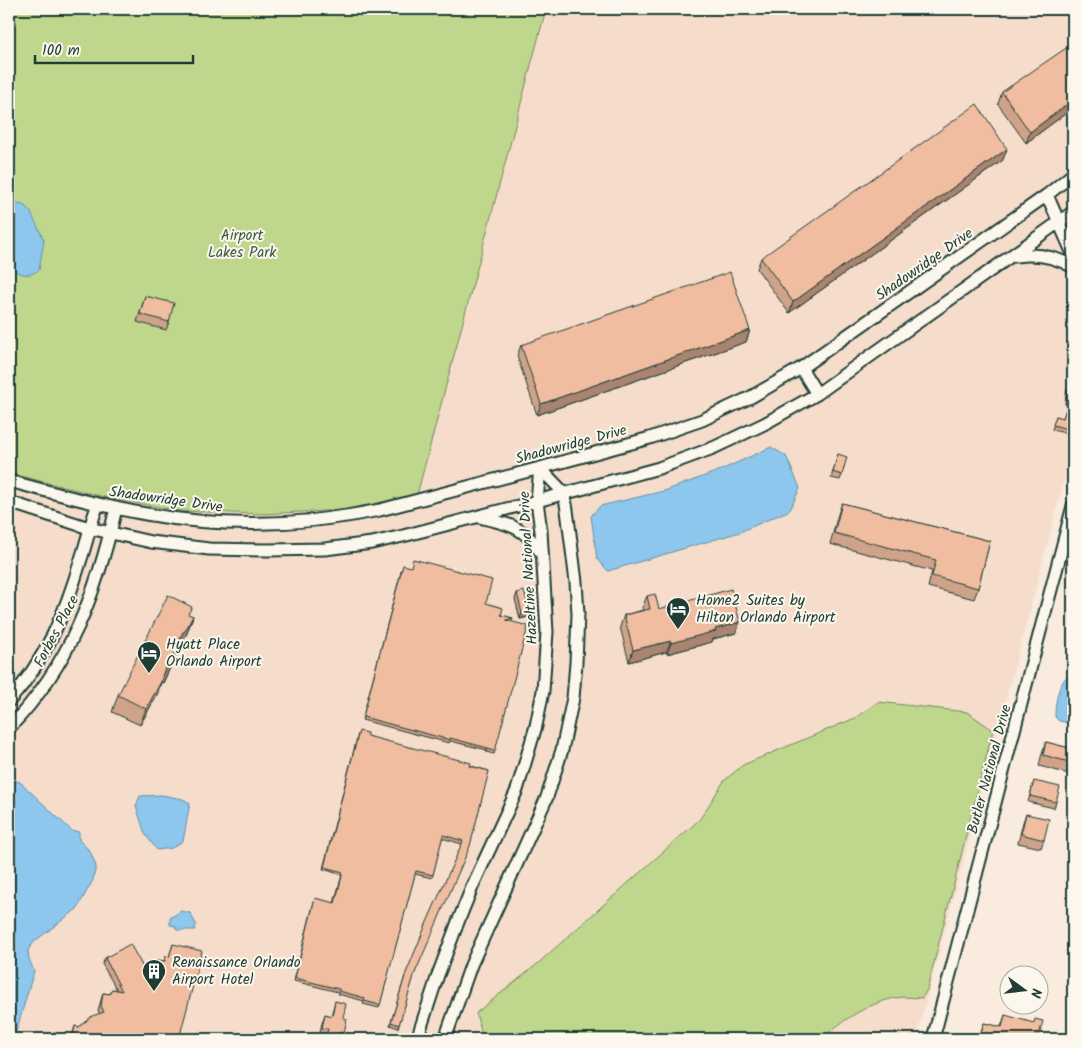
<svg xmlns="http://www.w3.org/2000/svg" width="1082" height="1048" viewBox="0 0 1082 1048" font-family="Kalam,sans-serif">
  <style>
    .built { fill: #f6ddcb }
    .green { fill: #bfd78d; stroke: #6f8a60 }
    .water { fill: #8ec7ed; stroke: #6290a3 }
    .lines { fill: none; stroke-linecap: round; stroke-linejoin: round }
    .minor-casing { stroke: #1f3d34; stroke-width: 15 }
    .minor { stroke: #fbf7ec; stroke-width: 11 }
    .wall { fill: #cea38a; stroke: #1f3d34 }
    .shaded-wall { fill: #a88471; stroke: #1f3d34 }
    .building { fill: #f0bda1; stroke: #1f3d34 }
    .labels { text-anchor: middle; stroke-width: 4; stroke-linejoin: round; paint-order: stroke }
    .park-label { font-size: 15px; fill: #3f5c46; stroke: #fbf7ec }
    .street-label { font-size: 15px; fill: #1f3d34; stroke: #fbf7ec }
    .poi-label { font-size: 15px; fill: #1f3d34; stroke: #fbf7ec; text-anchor: start }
  </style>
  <rect width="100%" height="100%" fill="#f9ebdd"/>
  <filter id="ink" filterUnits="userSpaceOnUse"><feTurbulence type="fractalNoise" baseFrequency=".02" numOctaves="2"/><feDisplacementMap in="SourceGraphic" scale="10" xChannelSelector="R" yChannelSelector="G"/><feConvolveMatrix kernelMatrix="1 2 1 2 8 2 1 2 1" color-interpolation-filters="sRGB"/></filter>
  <g filter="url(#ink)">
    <path class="built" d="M9,9h1064v438l-157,592h-907z"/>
    <path class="green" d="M9,9h537l-129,486 -74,15 -83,4 -80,-3 -72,-13 -99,-25z
      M878,702l89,10 26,18 -66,260 -5,8c-6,0 -13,-1 -19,-1 -31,3 -60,23 -82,42h-338l-7,-26 59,-47 165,-147 24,-38 19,-16 112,-47z"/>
    <path class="water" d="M17,204l7,1 6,6 14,29 -5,30c-13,8 -17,4 -30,-2v-62z
      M771,447l15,9 14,32 -10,22 -50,22 -132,39 -11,-12 -6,-43 9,-10 64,-15 57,-21z
      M1071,674h2v50l-14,-3 -4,-4c0,-14 3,-37 16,-43z
      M11,780l9,2 52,49 7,1v8l11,11 6,15 -3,14 -16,29 -42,32 -7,9 1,9 5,12 -20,68h-5v-258z
      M162,795l21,4 7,4 -7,38 -11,7 -15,2 -12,-16 -9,-28 4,-10z
      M181,911l9,2 6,11 -1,6h-18l-2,-4 -5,-1v-7z"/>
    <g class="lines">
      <g class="minor-casing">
        <path id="minor" d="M1047,195l26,59
          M1016,256c21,-3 39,0 57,11
          M801,368l16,26
          M9,481c45,12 90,25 137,33 77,14 157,12 234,-4l160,-42 110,-30 52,-18 49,-23 50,-29 246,-173 26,-21
          M9,502l80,26 62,14 58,7 58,1 58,-1 47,-6 31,-7 134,-35 122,-33 54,-20 51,-24 53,-30 42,-30 214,-152
          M479,517c30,7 45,9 63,37
          M9,701c37,-41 57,-90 72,-142 6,-18 10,-37 17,-55
          M9,728c61,-63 88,-136 107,-220
          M417,1039l21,-64 20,-53 15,-37 44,-95 19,-64 7,-35 4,-59 -6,-101 -4,-30 3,-33
          M445,1039l26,-74 76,-168 15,-47 11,-52 3,-35 2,-49 -2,-32 -9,-72 -3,-17 -24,-25
          M933,1039l140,-533"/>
      </g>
      <use href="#minor" class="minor"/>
    </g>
    <path class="wall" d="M1073,52v56l-47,35 -28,-39 4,-12z
      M1003,160l-214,153 -32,-44 4,-11z
      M145,296l24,26 -3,8 -29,-8z
      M750,330l-4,12 -209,73 -20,-59 4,-11z
      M1067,390l5,30v10l-2,4 -18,-4 4,-14 7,2 5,-14h-3l1,-10z
      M838,454l4,21 -2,5 -9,-2z
      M842,503l148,38 -12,47 -4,11 -46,-12 4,-16 -102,-27 8,-30z
      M402,568l84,35 15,12 12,3 -1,3 -1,1 -16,129 -1,3 -8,-2 1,-2 -37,-9 -1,2 -87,-23z
      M517,593l13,18 -2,6 -8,2 -5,-20z
      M647,596l12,13 77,24 -23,6 -1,3 -45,12 -1,-2 -37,10 -9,-35 4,-12 19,-5 -1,-2z
      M189,615l4,1 -6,17 -8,15h-1l-5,13 -10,22 -2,-1 -4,13 -17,30 -28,-13 6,-17z
      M358,734l131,37 -75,204 -16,53 -8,-3 15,-49 57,-132 -20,-6 -10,40 -17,-4 -36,134 -16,-4 1,-3 -26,-7v-2l-44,-11 20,-80 20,2 8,-28 -19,-6z
      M1046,742l27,7v26l-34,-9 3,-13z
      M1034,781l22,21 -2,6 -26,-6z
      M1026,814l18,26 -3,8 -23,-5 5,-21z
      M173,944l6,95h-108l4,-13 4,1 21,-13 -2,-3 5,-18 7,1 2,-5 5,1 -15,-26 3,-6 44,20 4,-12 3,1 2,-7 6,1 2,-5 3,1z
      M335,1001l8,17 1,15 -3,6h-17l1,-2 -6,-1 3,-13 3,-9 6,2z
      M1005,1015l33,24h-60l6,-16 17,4z"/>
    <path class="shaded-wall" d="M1073,100v8l-47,35 4,-11z
      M1007,149l-4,11 -214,153 4,-11z
      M750,330l-4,12 -209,73 4,-11z
      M1066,400h3l-1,4h-3z
      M530,611l-2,6 -8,2 2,-6z
      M193,616l-6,17 -8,15h-1l-5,13 -10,22 -2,-1 -4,13 -17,30 6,-16 37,-77z
      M740,622l-4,11 -23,6 -1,3 -45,12 4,-11 44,-14z
      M671,641l-5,11 -37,10 4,-12z"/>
    <path class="building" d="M1069,46l4,6v48l-43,32 -28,-40z
      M977,104l30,45 -214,153 -32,-44z
      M730,272l20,58 -209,74 -20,-59z
      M145,296l29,7 -5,19 -29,-8z
      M1067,390l6,1v25l-1,4h1v2l-1,8 -19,-5 3,-9 7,2 6,-18h-3z
      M838,454l9,3 -5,18 -9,-3z
      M842,503l148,38 -12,47 -46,-12 4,-16 -102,-27z
      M413,559l79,21 -6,23 17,5 -2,7 12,3 -7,2 22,6 -33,125 -8,-2 1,-1 -38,-10v2l-87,-23 40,-152 8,2z
      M731,589l9,33 -25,7 1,2 -45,12v-2l-38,9 -9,-35 26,-6 -3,-13 8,-2 4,15z
      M524,591l6,20 -8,2 -5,-20z
      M168,595l24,12 -4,7 5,2 -8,15 -2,1 -5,10 1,2 -10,22h-3l-4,10 1,2 -17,31 -28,-14z
      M359,731l8,2v3l104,27 -1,3 19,5 -19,75 -55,127 -16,52 -8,-3 15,-49 21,-51 36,-81 -20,-6 -10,40 -17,-4 -36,134 -16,-4 1,-3 -26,-7v-2l-44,-11 20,-80 20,5 8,-31 -19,-5z
      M1046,742l27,7v14l-30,-8z
      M1034,781l26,6 -4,15 -26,-6z
      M1026,814l23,5 -5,21 -23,-6z
      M130,944l19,34 4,-12 3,1 2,-7 7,1 1,-5 3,1 4,-13 29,7 -23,88h-107l3,-13 4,1 13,-11 12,-4 -3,-6 2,-13 7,1 2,-5 10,2 -17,-33z
      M335,1001l11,3 -3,14 4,1 -3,14 -5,-1 -2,7h-12l3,-10 -6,-1 3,-14 7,2z
      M1005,1015l29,8 1,-4 8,2 -5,18h-59l5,-16 18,4z"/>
  </g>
  <defs>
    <g id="hotel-pin" transform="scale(1.25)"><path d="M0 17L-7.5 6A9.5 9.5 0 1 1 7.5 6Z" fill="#1f3d34" stroke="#fbf7ec"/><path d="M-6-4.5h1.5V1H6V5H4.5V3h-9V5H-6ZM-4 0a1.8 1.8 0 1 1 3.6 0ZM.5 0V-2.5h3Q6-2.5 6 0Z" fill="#fff"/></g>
    <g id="building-pin" transform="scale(1.25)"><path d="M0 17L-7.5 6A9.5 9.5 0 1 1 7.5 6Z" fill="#1f3d34" stroke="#fbf7ec"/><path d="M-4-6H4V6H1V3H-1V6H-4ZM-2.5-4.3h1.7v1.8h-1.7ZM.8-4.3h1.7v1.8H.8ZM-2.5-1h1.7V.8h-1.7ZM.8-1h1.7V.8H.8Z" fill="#fff"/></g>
  </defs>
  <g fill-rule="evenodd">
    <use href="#hotel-pin" x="678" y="609"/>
    <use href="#hotel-pin" x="149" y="653"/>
    <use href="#building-pin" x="154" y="971"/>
  </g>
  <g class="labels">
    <g class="park-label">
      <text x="242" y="240">Airport<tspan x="242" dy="17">Lakes Park</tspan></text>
    </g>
    <g class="street-label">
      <text transform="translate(924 264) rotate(-35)" y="5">Shadowridge Drive</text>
      <text transform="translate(571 444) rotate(-15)" y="5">Shadowridge Drive</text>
      <text transform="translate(166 499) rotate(8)" y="5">Shadowridge Drive</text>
      <text transform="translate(528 568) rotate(-93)" y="5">Hazeltine National Drive</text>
      <text transform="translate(56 631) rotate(-62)" y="5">Forbes Place</text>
      <text transform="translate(989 769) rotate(-75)" y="5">Butler National Drive</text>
    </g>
    <g class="poi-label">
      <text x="696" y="605">Home2 Suites by<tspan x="696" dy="17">Hilton Orlando Airport</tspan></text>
      <text x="166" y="649">Hyatt Place<tspan x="166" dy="17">Orlando Airport</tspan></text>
      <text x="172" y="967">Renaissance Orlando<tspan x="172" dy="17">Airport Hotel</tspan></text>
    </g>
  </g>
  <rect width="1082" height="1048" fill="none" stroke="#fbf7ec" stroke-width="30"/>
  <rect x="15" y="15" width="1052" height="1018" fill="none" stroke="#1f3d34" stroke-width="2" filter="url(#ink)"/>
  <g transform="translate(1024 990) rotate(105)"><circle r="24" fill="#fbf7ec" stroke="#a3ada2"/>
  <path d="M0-4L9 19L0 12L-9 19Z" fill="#1f3d34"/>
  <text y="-8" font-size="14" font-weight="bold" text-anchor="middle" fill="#1f3d34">N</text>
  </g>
  <path d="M35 55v8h158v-8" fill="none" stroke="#1f3d34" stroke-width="2.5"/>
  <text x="42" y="55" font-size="15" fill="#1f3d34" stroke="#fbf7ec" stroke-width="4" paint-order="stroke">100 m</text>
</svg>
